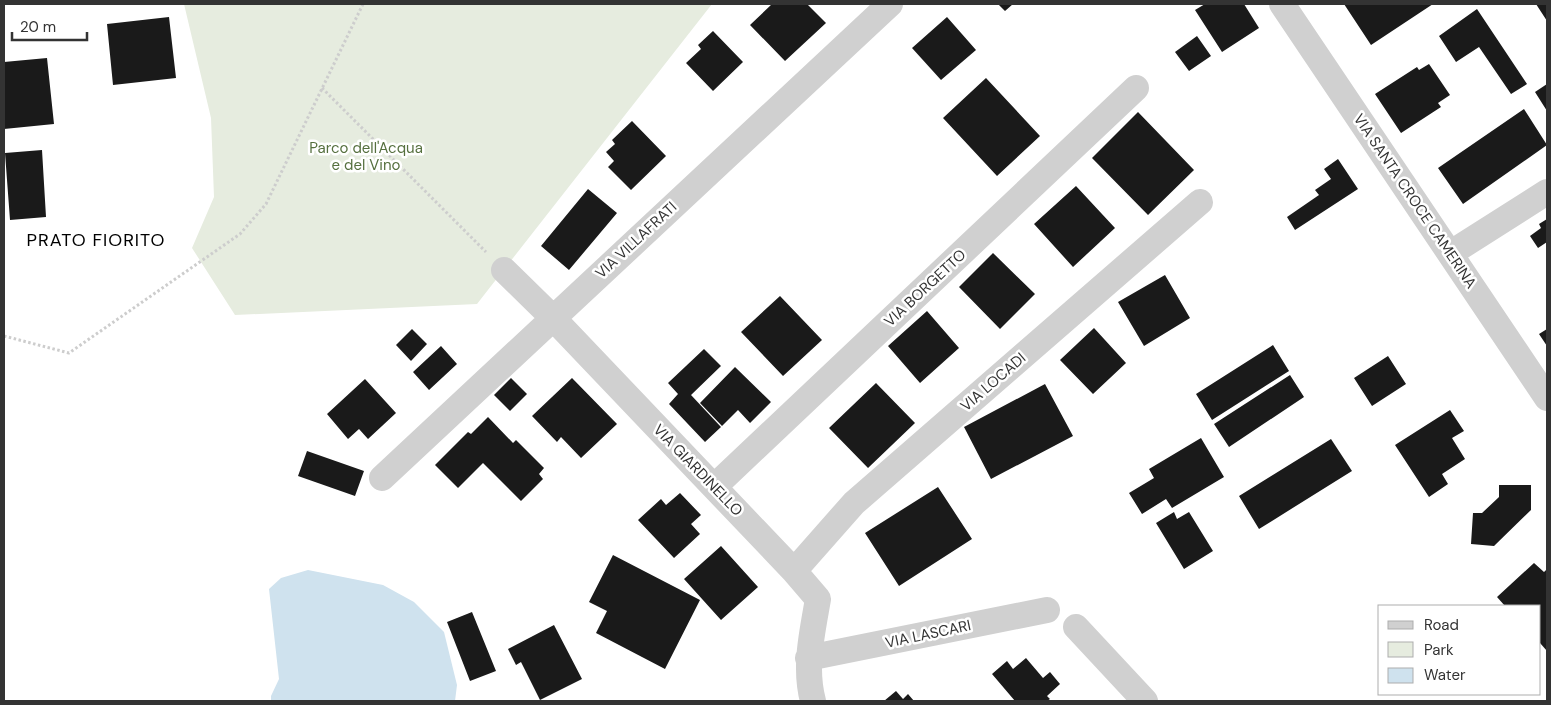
<svg xmlns="http://www.w3.org/2000/svg" width="1551" height="705" viewBox="0 0 1551 705" font-family="'DM Sans',sans-serif">
  <style>
    .green { fill: #e6ecdf }
    .water { fill: #cfe2ee }
    .building { fill: #1a1a1a }
    .lines { fill: none; stroke-linecap: round; stroke-linejoin: round }
    .path { stroke: #cdcdcd; stroke-width: 3; stroke-dasharray: 2.5 2.5; stroke-linecap: butt }
    .street { stroke: #d0d0d0; stroke-width: 26 }
    .labels { text-anchor: middle; stroke-width: 5; stroke-linejoin: round; paint-order: stroke }
    .park-label { font-size: 15px; fill: #56703f; stroke: #fff }
    .street-label { font-size: 15px; fill: #333; stroke: #fff }
    .quarter-label { font-size: 18px; letter-spacing: 1px; fill: #000; stroke: #fff }
  </style>
  <rect width="100%" height="100%" fill="#fff"/>
  <path class="green" d="M184,4h528l-235,300 -242,11 -43,-67 22,-51 -3,-79z"/>
  <path class="water" d="M308,570l75,15 31,17 30,30 13,53 -2,16h-184v-5l8,-17 -10,-90 12,-11z"/>
  <path class="building" d="M772,4h35l19,19 -41,38 -35,-36z
    M998,4h15l-8,7z
    M1205,4h39l15,24 -37,24 -27,-42z
    M1344,4h89l-62,41z
    M1536,4h11v17z
    M1477,9l50,75 -16,10 -32,-47 -23,15 -17,-26z
    M169,17l7,61 -63,7 -6,-61z
    M947,17l29,33 -35,30 -29,-32z
    M713,31l30,31 -30,29 -27,-28 15,-14 -3,-4z
    M1197,36l14,20 -22,15 -14,-19z
    M47,58l7,66 -50,5v-67z
    M1429,64l21,31 -12,8 3,4 -40,26 -26,-39 42,-27 2,3z
    M986,78l54,58 -43,40 -54,-58z
    M1547,84v27l-12,-19z
    M1524,109l23,36 -84,59 -25,-36z
    M1138,112l56,58 -46,45 -56,-57z
    M632,121l34,35 -35,34 -23,-23 6,-6 -8,-9 9,-8 -3,-4z
    M42,150l4,67 -36,3 -5,-67z
    M1338,159l20,30 -63,41 -8,-13 32,-22 -4,-5 16,-11 -7,-10z
    M1076,186l39,42 -42,39 -39,-43z
    M588,189l29,24 -48,57 -28,-24z
    M1547,219v23l-9,6 -8,-12 11,-8 -2,-4z
    M993,253l42,41 -35,35 -41,-42z
    M1165,275l25,43 -46,28 -26,-44z
    M780,296l42,44 -39,36 -42,-44z
    M927,311l32,37 -39,35 -32,-37z
    M1094,328l32,35 -33,31 -33,-34z
    M412,329l15,15 -16,17 -15,-16z
    M1547,329v17l-8,-12z
    M1273,345l16,26 -77,49 -16,-26z
    M441,346l16,18 -28,26 -16,-18z
    M704,349l17,17 -30,29 30,32 -16,15 -36,-38 9,-10 -10,-11z
    M1388,356l18,28 -34,22 -18,-28z
    M735,367l36,35 -21,21 -12,-13 -16,16 -22,-23z
    M1290,375l14,22 -75,50 -15,-23z
    M511,378l16,16 -17,17 -16,-16z
    M572,378l45,46 -36,34 -20,-21 -4,5 -25,-26z
    M365,379l31,34 -28,26 -9,-10 -11,10 -21,-25z
    M876,383l39,40 -47,45 -39,-40z
    M1045,384l28,52 -82,43 -27,-52z
    M1450,410l14,21 -12,7 13,21 -23,15 6,10 -19,13 -34,-52z
    M488,417l25,26 3,-3 28,28 -5,6 4,5 -22,22 -38,-38 -25,25 -23,-23 33,-33 3,2z
    M1201,438l23,39 -52,31 -6,-9 -24,15 -13,-21 25,-15 -5,-9z
    M1331,439l21,32 -93,58 -20,-33z
    M307,451l57,20 -9,25 -57,-20z
    M1499,485h32v25l-37,36 -23,-2 2,-31h9l17,-16z
    M938,487l34,52 -73,47 -34,-53z
    M680,493l21,22 -10,9 9,10 -26,24 -36,-38 23,-21 5,6z
    M1174,512l3,7 12,-7 24,39 -29,18 -28,-46z
    M721,546l37,41 -37,33 -37,-41z
    M613,555l87,45 -35,69 -69,-36 11,-22 -18,-9z
    M1534,563l10,9 3,-3v82l-7,-8v-37h-35l-8,-9z
    M472,612l24,59 -26,10 -23,-59z
    M554,625l28,54 -42,21 -19,-38 -5,3 -8,-16z
    M1026,658l17,20 7,-6 10,12 -13,12 3,3 -3,2h-32l-23,-27 15,-13 6,8z
    M896,691l7,8 5,-5 6,7h-30z"/>
  <g class="lines">
    <path class="path" d="M322,88l164,164
      M4,336l65,17 171,-119 26,-30 97,-200"/>
    <path class="street" d="M1282,4l265,394
      M1451,253l96,-61
      M504,270l48,47 242,254 24,28c-6,35 -14,68 -5,102
      M382,478l508,-474
      M714,487l422,-399
      M794,571l60,-68 346,-301
      M1076,627l69,74
      M808,658l239,-48"/>
  </g>
  <g class="labels">
    <g class="park-label">
      <text x="366" y="153">Parco dell'Acqua<tspan x="366" dy="17">e del Vino</tspan></text>
    </g>
    <g class="street-label">
      <text transform="translate(1415 201) rotate(56)" y="5">VIA SANTA CROCE CAMERINA</text>
      <text transform="translate(636 240) rotate(-43)" y="5">VIA VILLAFRATI</text>
      <text transform="translate(925 288) rotate(-43)" y="5">VIA BORGETTO</text>
      <text transform="translate(993 382) rotate(-41)" y="5">VIA LOCADI</text>
      <text transform="translate(698 470) rotate(46)" y="5">VIA GIARDINELLO</text>
      <text transform="translate(928 634) rotate(-12)" y="5">VIA LASCARI</text>
    </g>
    <g class="quarter-label">
      <text x="96" y="246">PRATO FIORITO</text>
    </g>
  </g>
  <rect width="1551" height="705" fill="none" stroke="#333333" stroke-width="10"/>
  <rect x="1378" y="605" width="162" height="90" fill="#ffffff" stroke="#adadad"/>
  <rect x="1388" y="621" width="25" height="8" fill="#d0d0d0" stroke="#adadad"/>
  <text x="1424" y="630" font-size="15" fill="#333333">Road</text>
  <rect x="1388" y="642" width="25" height="15" fill="#e6ecdf" stroke="#adadad"/>
  <text x="1424" y="655" font-size="15" fill="#333333">Park</text>
  <rect x="1388" y="668" width="25" height="15" fill="#cfe2ee" stroke="#adadad"/>
  <text x="1424" y="680" font-size="15" fill="#333333">Water</text>
  <path d="M12 32v8h75v-8" fill="none" stroke="#333333" stroke-width="2.5"/>
  <text x="20" y="32" font-size="15" fill="#333333" stroke="#ffffff" stroke-width="4" paint-order="stroke">20 m</text>
</svg>
